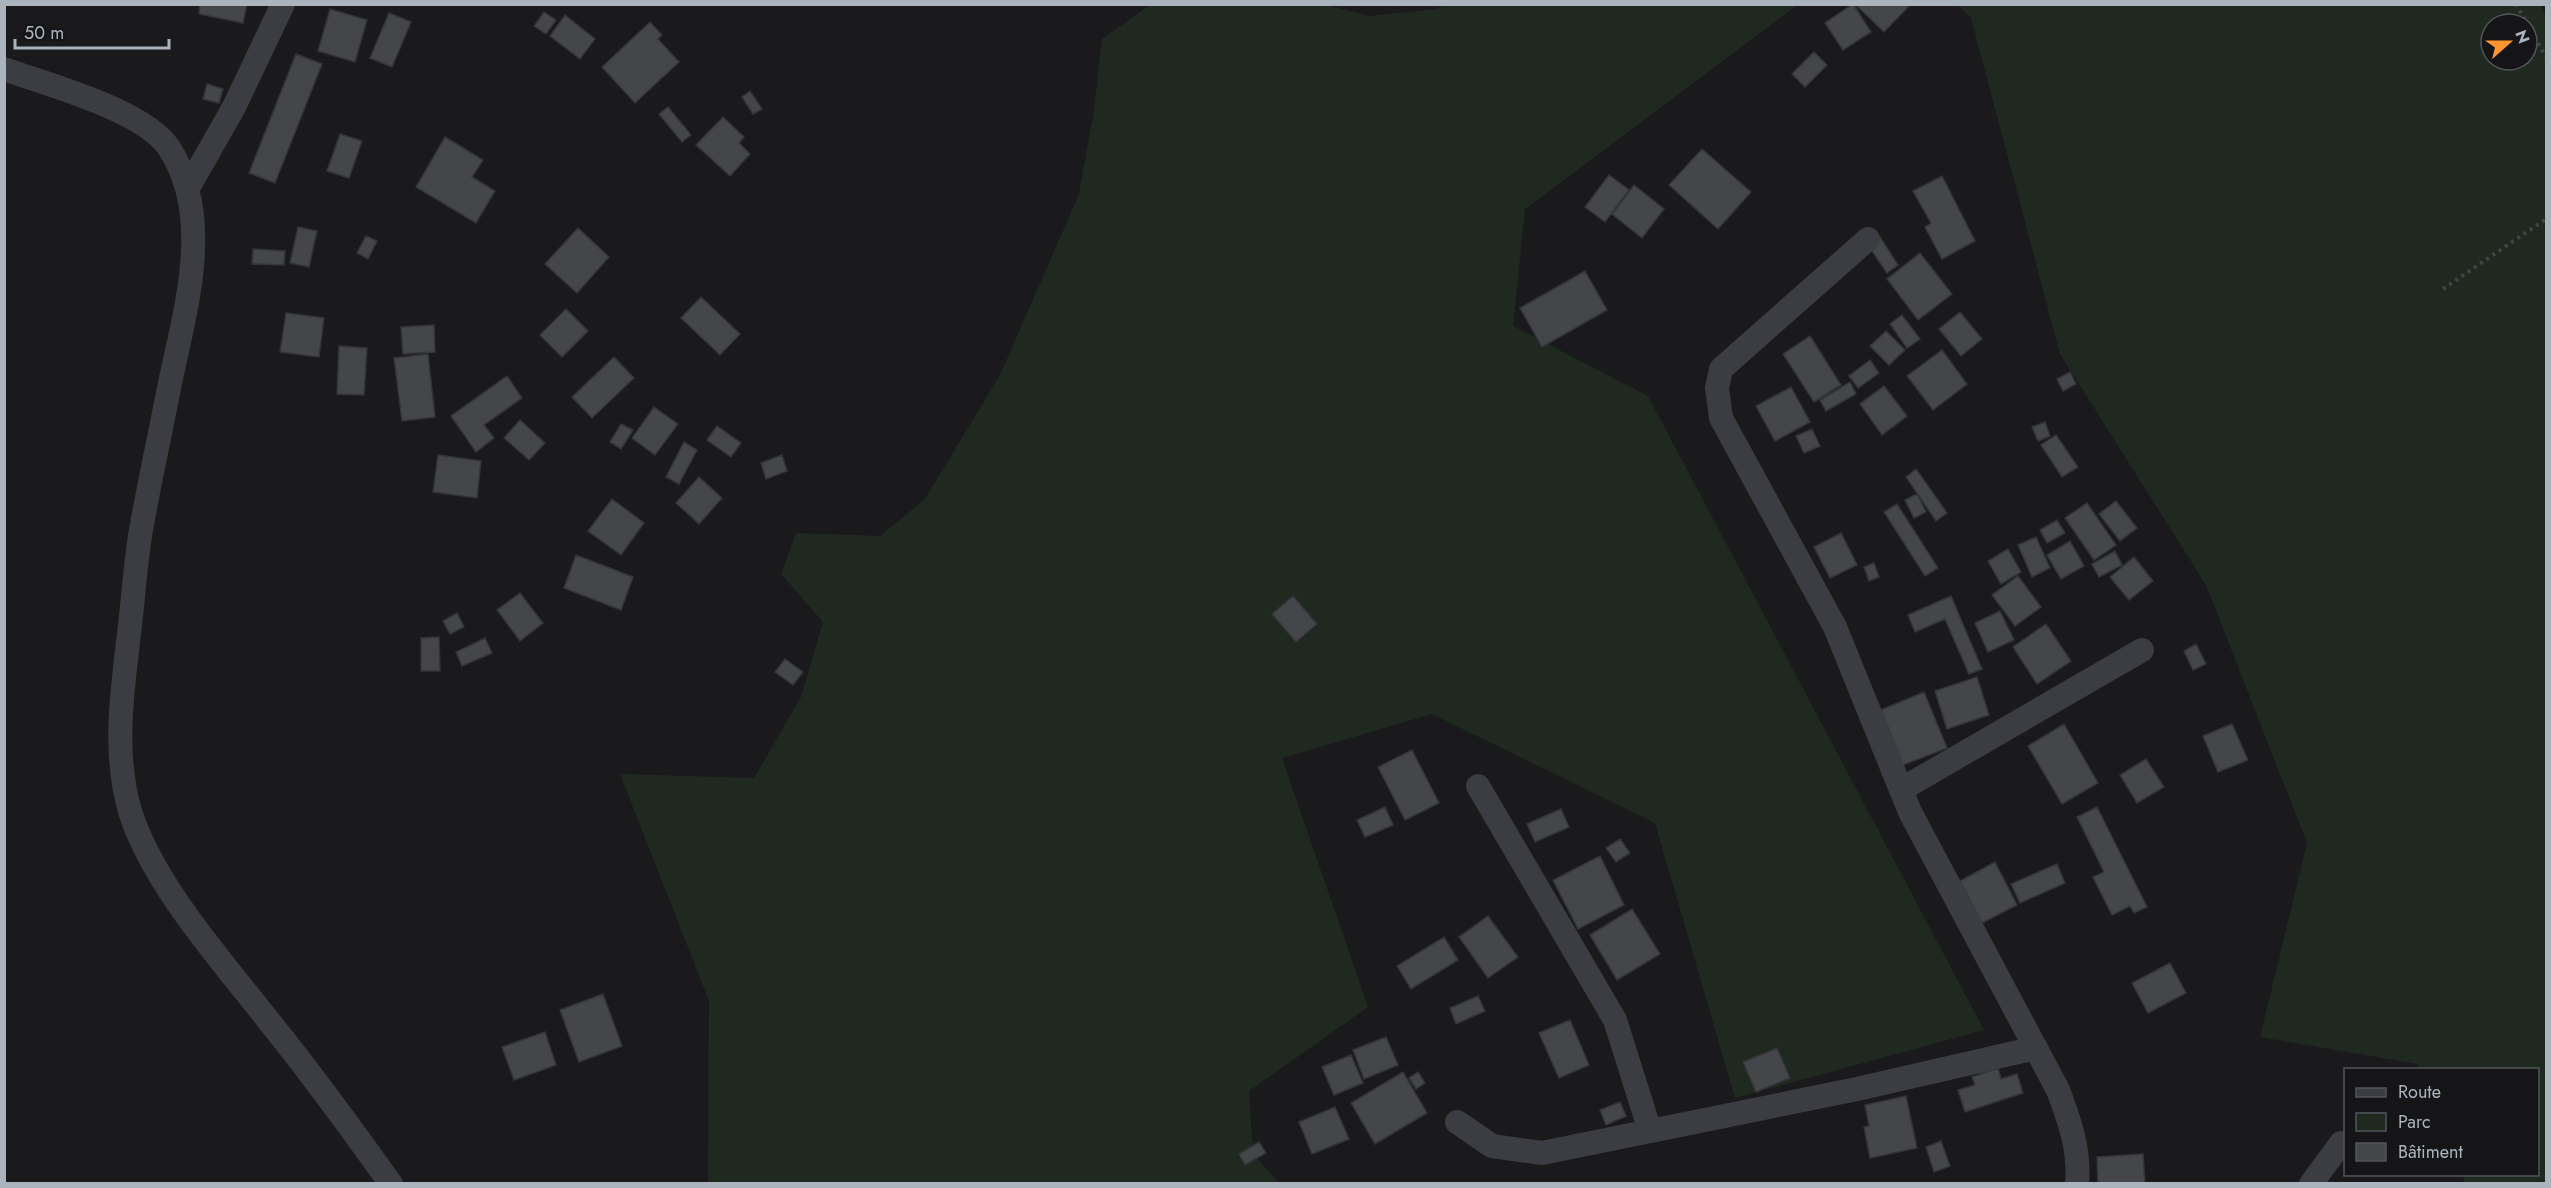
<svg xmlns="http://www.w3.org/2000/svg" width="2551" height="1188" viewBox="0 0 2551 1188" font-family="Jost,sans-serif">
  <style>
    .green { fill: #1f291f; fill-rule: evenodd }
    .building { fill: #44464a; stroke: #343539; stroke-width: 1.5 }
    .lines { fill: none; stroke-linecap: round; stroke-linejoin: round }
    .path { stroke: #404449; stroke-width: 4; stroke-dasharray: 3 4.5; stroke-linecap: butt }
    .minor { stroke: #3b3d42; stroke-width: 24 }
  </style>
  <rect width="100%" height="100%" fill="#1a1a1d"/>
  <path class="green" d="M1446,4l351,1 -272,204 -12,117 135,70 336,634 -249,68 -80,-275 -223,-109 -150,44 86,249 -119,84 4,63 26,29h-571l1,-182 -89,-227 134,4 47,-81 22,-75 -42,-48 15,-41 84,3 45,-37 75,-124 79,-181 15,-84 8,-71 48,-34h177l42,11 68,-7z
    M1957,5h584l5,12v1166h-81l-3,-8 76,-1v-104l-118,-1 -3,-5 -157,-27 47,-194 -101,-258 -146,-231 -89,-336zM2491,24h36v36h-36z"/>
  <path class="building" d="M200,4h47l-4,19 -44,-9z
    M1853,4l18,28 -28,18 -18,-27z
    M1855,4h56l-27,28z
    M330,9l37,11 -12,42 -37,-11z
    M544,12l12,8 -10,14 -12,-8z
    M389,13l22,9 -19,45 -22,-9z
    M565,15l30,24 -15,20 -30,-23z
    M650,22l12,13 -4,4 21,23 -44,41 -33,-36z
    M1814,52l13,13 -22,22 -13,-13z
    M296,54l26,10 -47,119 -26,-10z
    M207,84l16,5 -4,14 -16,-4z
    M750,91l12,18 -9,5 -11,-17z
    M668,107l23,28 -9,7 -23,-28z
    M723,117l21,20 -5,6 11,11 -20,22 -34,-31z
    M340,134l22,7 -13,37 -22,-7z
    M445,137l38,23 -11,17 23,14 -19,32 -60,-36z
    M1702,149l49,43 -33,37 -49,-44z
    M1609,175l20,15 -24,32 -20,-15z
    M1942,176l33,65 -33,18 -17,-32 6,-4 -18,-32z
    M1634,185l30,24 -22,29 -30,-24z
    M298,227l19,4 -8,36 -19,-4z
    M578,228l31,29 -32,36 -32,-29z
    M366,236l11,5 -9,18 -11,-6z
    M1880,237l18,28 -11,8 -19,-28z
    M253,249l32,2 -1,14 -32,-1z
    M1920,253l32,41 -34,26 -31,-41z
    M1585,271l22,39 -65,37 -22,-39z
    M701,297l39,37 -20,21 -39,-37z
    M566,309l22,22 -26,26 -22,-22z
    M1960,312l22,27 -21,17 -22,-27z
    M286,313l38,5 -5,39 -39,-5z
    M1902,315l18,24 -13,9 -17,-24z
    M434,325l1,27 -32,2 -2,-27z
    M1886,331l19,19 -16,15 -19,-19z
    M1810,336l31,49 -27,17 -31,-48z
    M339,346l28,2 -3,47 -27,-1z
    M1942,350l25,34 -34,26 -26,-34z
    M428,354l7,63 -33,4 -8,-63z
    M614,357l20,21 -42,40 -20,-21z
    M1870,360l9,13 -21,15 -9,-12z
    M2070,372l6,12 -13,7 -6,-12z
    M507,376l15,22 -38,27 10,13 -18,14 -25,-36z
    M1850,382l6,12 -30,17 -6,-11z
    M1884,386l23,30 -25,19 -22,-31z
    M1791,387l19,35 -35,19 -19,-35z
    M654,407l24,17 -23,31 -23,-17z
    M520,420l25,23 -16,17 -25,-22z
    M2045,422l5,14 -12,5 -6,-14z
    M621,424l12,6 -12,19 -11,-7z
    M717,426l24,17 -10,14 -24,-17z
    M1812,429l8,17 -16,7 -8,-17z
    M2056,435l22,32 -16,10 -21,-32z
    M684,442l13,8 -18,34 -13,-7z
    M438,455l43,6 -4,37 -44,-6z
    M782,455l5,16 -21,8 -5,-16z
    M1916,469l31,44 -11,8 -30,-44z
    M699,477l23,21 -23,26 -23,-21z
    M1917,494l9,18 -12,6 -9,-18z
    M612,499l32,24 -23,32 -33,-24z
    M2116,501l21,27 -17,13 -21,-27z
    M2087,503l29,42 -22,15 -29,-42z
    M1897,504l41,64 -13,8 -41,-64z
    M2057,520l8,13 -18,10 -7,-13z
    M1841,533l16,32 -27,13 -16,-31z
    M2036,537l14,31 -18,9 -14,-32z
    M2070,541l14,25 -23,13 -14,-24z
    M2008,549l13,23 -20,12 -13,-23z
    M2115,551l7,14 -23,12 -7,-13z
    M576,555l57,22 -12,33 -57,-22z
    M2134,557l19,24 -24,19 -19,-23z
    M1874,563l5,14 -10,4 -5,-14z
    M2018,576l23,31 -26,19 -23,-31z
    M520,593l23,30 -23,18 -23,-31z
    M1293,596l24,28 -21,18 -24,-28z
    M1951,596l31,73 -13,5 -24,-55 -30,13 -7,-17z
    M2000,611l14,29 -26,12 -13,-29z
    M457,613l7,14 -14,7 -7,-13z
    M2046,624l25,37 -34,23 -24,-37z
    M439,637l1,34h-19v-33z
    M485,638l7,15 -30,13 -6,-14z
    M2196,644l10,20 -13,6 -9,-19z
    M785,659l18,13 -10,13 -18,-13z
    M1977,677l12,38 -42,14 -12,-38z
    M1924,692l23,56 -44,17 -22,-55z
    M2064,724l34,59 -36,21 -34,-58z
    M2232,724l16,36 -30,12 -15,-36z
    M1412,750l27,53 -34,17 -27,-53z
    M2146,759l18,28 -27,16 -17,-28z
    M1385,807l8,18 -28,12 -8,-17z
    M2097,807l50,100 -13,6 -4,-7 -18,9 -19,-38 11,-5 -27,-55z
    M1561,809l8,18 -34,15 -8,-18z
    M1620,839l10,14 -14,9 -10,-14z
    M1600,856l24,49 -46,24 -25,-49z
    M1995,862l22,43 -35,18 -22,-42z
    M2057,864l8,19 -45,20 -9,-19z
    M1632,909l28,45 -43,26 -27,-45z
    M1488,916l30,41 -30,21 -29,-41z
    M1444,937l14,23 -47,29 -14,-23z
    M2170,963l16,30 -38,20 -16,-30z
    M603,994l19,52 -43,16 -19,-52z
    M1478,996l7,15 -29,13 -6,-16z
    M1570,1020l19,45 -30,13 -20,-45z
    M545,1032l11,33 -42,15 -12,-33z
    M1386,1037l12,28 -34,14 -11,-29z
    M1777,1048l13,30 -34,14 -13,-30z
    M1351,1055l12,28 -29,12 -12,-28z
    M1998,1068l3,11 16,-5 6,19 -58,19 -7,-22 17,-5 -3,-8z
    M1403,1072l24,41 -52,31 -24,-41z
    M1418,1072l7,11 -9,6 -7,-11z
    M1906,1096l11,52 -47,10 -6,-31 5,-1 -4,-21z
    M1620,1102l6,14 -20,9 -6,-15z
    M1335,1107l14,32 -37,15 -13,-32z
    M1941,1141l9,25 -16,6 -8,-25z
    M1259,1142l7,11 -21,12 -6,-11z
    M2143,1154l2,30h-47l-1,-27z"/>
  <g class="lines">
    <path class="path" d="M2516,4l30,53
      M2443,289l103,-70"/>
    <path class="minor" d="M4,69c44,16 140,41 165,79 47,72 14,168 -1,245 -9,47 -20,95 -28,143 -5,32 -7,65 -11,98 -7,59 -16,119 1,177 22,72 92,150 138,209 43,53 83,108 123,164
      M188,188l46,-81 49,-103
      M1868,239l-147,130 -4,19 4,30 114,209 75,185 148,278c12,32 22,60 19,94
      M1478,786l137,234 35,111
      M1902,789l240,-139
      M1457,1122l35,24 50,7 315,-64 179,-41
      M2311,1184l30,-41"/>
  </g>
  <rect width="2551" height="1188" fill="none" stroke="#abb4bd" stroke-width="12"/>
  <rect x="2344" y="1068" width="195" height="108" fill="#151518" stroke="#51555a" stroke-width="1.5"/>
  <rect x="2356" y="1088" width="30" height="9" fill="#3b3d42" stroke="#51555a" stroke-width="1.5"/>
  <text x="2398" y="1098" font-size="18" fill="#abb4bd">Route</text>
  <rect x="2356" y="1113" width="30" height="18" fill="#1f291f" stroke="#51555a" stroke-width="1.5"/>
  <text x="2398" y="1128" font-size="18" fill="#abb4bd">Parc</text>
  <rect x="2356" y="1143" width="30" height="18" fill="#44464a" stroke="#51555a" stroke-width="1.5"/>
  <text x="2398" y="1158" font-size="18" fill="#abb4bd">Bâtiment</text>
  <g transform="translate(2509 42) rotate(69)"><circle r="28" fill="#151518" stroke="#51555a" stroke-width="1.5"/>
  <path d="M0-4.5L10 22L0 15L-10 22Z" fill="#ff9530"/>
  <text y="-9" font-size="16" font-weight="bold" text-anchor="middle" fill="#abb4bd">N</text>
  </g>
  <path d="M15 39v9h154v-9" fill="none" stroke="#abb4bd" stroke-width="3"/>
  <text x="24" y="39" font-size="18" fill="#abb4bd" stroke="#151518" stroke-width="4.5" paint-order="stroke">50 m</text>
</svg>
